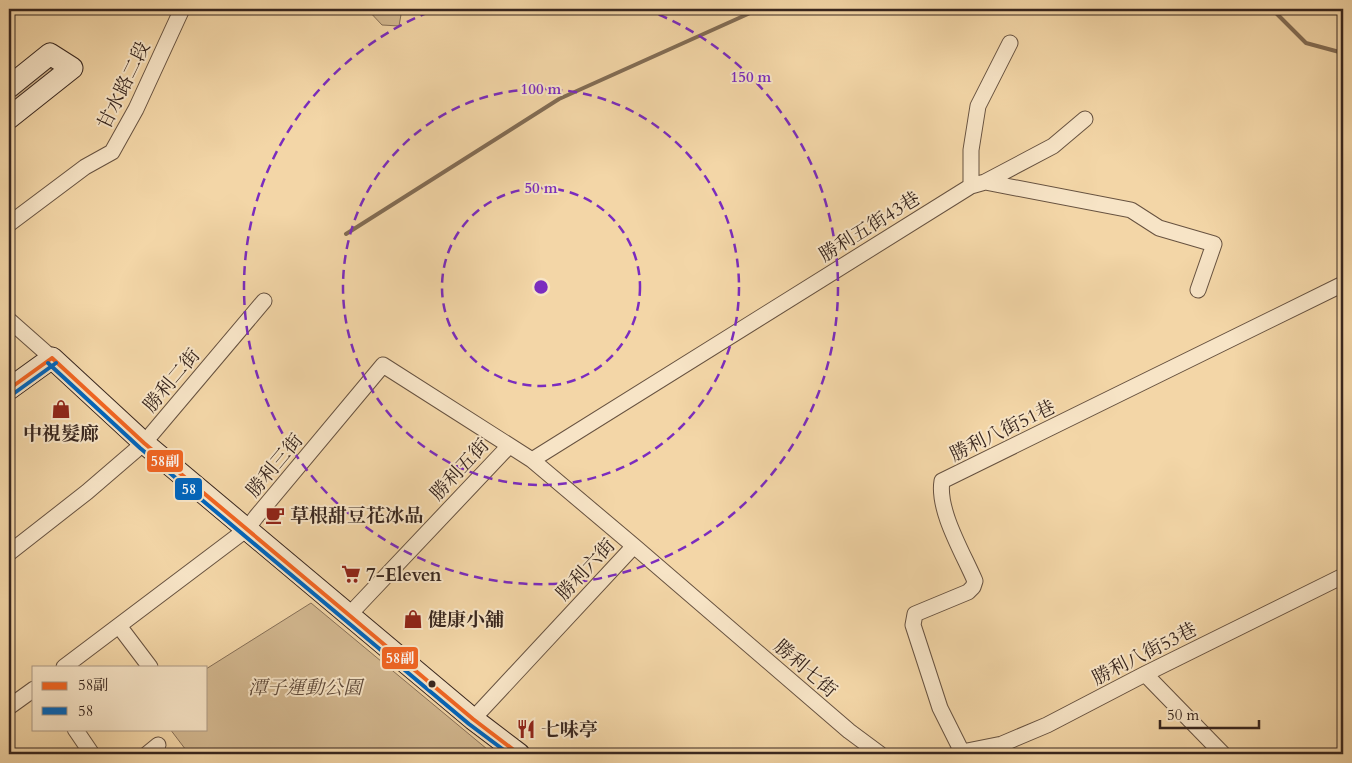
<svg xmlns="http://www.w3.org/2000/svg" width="1352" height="763" viewBox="0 0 1352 763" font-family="Cardo,'Noto Serif TC',serif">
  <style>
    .green { fill: #d3b890; stroke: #866f57 }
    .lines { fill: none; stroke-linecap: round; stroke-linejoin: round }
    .stream { stroke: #826c54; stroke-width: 4 }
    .street-casing { stroke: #675240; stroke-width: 17 }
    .secondary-casing { stroke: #38261e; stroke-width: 23 }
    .street { stroke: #f7e4c6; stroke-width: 15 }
    .secondary { stroke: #f7e4c6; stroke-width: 21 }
    .bus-1-casing { stroke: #f7e4c6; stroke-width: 8 }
    .bus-2-casing { stroke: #f7e4c6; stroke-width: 8 }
    .bus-1 { stroke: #f26522; stroke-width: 4 }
    .bus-2 { stroke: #0065bd; stroke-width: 4 }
    .ring { fill: none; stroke: #7b2cbf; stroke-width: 2.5; stroke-dasharray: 9 6 }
    .bus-dot { fill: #38261e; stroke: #f7e4c6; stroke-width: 2 }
    .labels { text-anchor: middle; stroke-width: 4; stroke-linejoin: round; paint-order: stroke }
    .street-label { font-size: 19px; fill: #38261e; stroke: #f7e4c6 }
    .poi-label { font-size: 19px; font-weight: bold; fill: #38261e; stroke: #f7e4c6; text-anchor: start }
    .park-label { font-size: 19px; font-style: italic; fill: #5f4a3a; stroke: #f7e4c6 }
    .centre { fill: #7b2cbf; stroke: #f7e4c6; stroke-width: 2.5 }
    .ring-label { font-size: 15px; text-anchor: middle; font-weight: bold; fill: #7b2cbf; stroke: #f7e4c6; stroke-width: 4; stroke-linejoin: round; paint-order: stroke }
    .line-badge { stroke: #f7e4c6; stroke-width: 2 }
    .badge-label { font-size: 14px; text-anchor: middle; font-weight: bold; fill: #fff }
  </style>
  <rect width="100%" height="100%" fill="#f3d6a7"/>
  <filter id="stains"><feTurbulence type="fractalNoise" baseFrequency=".004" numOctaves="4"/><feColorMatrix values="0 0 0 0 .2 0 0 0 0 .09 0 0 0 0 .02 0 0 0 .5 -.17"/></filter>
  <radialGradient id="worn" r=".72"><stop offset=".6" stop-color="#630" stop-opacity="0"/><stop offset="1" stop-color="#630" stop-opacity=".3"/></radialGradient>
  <path class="green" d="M367,9h35l-3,17 -17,-1z
    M49,67l3,3v3l-43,34v-11z
    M311,603l182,151h-304l-19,-25h36v-60z"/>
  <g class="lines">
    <path class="stream" d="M1272,9l34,34 37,10
      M346,234l213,-135 200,-90"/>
    <g class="street-casing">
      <path id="street" d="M985,182l68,-36 32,-27
        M971,186v-36l7,-44 32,-63
        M9,224l76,-57 27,-15 24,-43 46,-100
        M9,320l43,38
        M532,460l439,-274 14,-4 146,28 28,18 55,16 -16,46
        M9,553l78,-61 57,-49 120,-142
        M349,615l160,-169
        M119,626l31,41
        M64,667l183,-138 9,-12 127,-152 149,95 102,86 215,185 31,23
        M1145,674l78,80
        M9,707l25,-18
        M473,719l161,-173
        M75,729l17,25
        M962,752l-22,-44 -27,-83 2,-11 53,-22 5,-5 2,-6c-12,-28 -38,-71 -33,-100l401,-197
        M147,754l11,-9
        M959,754l3,-2 40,-8 45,-19 98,-51 198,-98"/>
    </g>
    <g class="secondary-casing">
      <path id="secondary" d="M9,87l41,-33 22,14 -63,50
        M9,389l43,-31 92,85 329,276 46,35"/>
    </g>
    <use href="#street" class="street"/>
    <use href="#secondary" class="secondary"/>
    <g class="bus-1-casing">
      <path id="bus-1" d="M52,358l92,85 329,276 46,35
        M9,389l43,-31"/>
    </g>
    <g class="bus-2-casing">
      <path id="bus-2" d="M48,363l92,85 329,276 40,30
        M13,394l43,-31"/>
    </g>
    <use href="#bus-1" class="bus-1"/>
    <use href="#bus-2" class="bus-2"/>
  </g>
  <g class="ring">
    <circle cx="541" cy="287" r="99"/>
    <circle cx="541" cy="287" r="198"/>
    <path d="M645 9A297 297 0 1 1 437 9"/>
  </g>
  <defs>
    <g id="shop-bare" transform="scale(1.5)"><path d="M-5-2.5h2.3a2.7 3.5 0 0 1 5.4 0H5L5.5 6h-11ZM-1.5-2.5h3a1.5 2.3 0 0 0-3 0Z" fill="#8f2418" stroke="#f7e4c6" stroke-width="2.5" paint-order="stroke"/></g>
    <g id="cafe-bare" transform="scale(1.5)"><path d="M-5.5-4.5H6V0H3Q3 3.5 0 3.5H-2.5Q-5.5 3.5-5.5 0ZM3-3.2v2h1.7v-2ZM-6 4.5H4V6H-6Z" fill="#8f2418" stroke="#f7e4c6" stroke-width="2.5" paint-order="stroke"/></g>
    <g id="supermarket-bare" transform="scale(1.5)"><path d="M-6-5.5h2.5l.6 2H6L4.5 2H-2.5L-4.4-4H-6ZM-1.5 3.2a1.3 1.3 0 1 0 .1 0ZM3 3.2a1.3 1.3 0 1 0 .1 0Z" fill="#8f2418" stroke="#f7e4c6" stroke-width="2.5" paint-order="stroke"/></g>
    <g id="restaurant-bare" transform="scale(1.5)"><path d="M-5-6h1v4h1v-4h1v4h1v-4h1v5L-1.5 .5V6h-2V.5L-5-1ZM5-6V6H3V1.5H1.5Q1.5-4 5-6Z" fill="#8f2418" stroke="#f7e4c6" stroke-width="2.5" paint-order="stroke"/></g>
  </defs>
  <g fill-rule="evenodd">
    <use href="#shop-bare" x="61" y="409"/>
    <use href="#cafe-bare" x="275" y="515"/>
    <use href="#supermarket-bare" x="351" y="574"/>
    <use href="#shop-bare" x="413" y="619"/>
    <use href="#restaurant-bare" x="526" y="729"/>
  </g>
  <circle class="bus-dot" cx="432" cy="684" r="4.5"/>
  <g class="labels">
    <g class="street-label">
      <text transform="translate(123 85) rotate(-64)" y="7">甘水路二段</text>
      <text transform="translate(869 226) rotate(-32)" y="7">勝利五街43巷</text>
      <text transform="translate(171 380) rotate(-50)" y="7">勝利二街</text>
      <text transform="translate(1002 430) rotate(-26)" y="7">勝利八街51巷</text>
      <text transform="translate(274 465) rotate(-50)" y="7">勝利三街</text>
      <text transform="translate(459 469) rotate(-47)" y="7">勝利五街</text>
      <text transform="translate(585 569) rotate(-47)" y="7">勝利六街</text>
      <text transform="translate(1144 653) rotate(-27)" y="7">勝利八街53巷</text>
      <text transform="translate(806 668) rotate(41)" y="7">勝利七街</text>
    </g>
    <g class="poi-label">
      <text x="61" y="440" text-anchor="middle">中視髮廊</text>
      <text x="290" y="522">草根甜豆花冰品</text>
      <text x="366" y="581">7-Eleven</text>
      <text x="428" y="626">健康小舖</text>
      <text x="541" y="736">七味亭</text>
    </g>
    <g class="park-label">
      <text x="305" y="694">潭子運動公園</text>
    </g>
  </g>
  <circle cx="541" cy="287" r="8" class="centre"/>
  <g class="ring-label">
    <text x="751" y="82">150 m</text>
    <text x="541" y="94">100 m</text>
    <text x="541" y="193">50 m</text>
  </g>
  <g class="line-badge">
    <rect x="146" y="449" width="38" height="24" rx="5" fill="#f26522"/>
    <rect x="174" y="477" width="29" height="24" rx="5" fill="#0065bd"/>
    <rect x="381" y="646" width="38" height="24" rx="5" fill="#f26522"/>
  </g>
  <g class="badge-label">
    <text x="165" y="466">58副</text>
    <text x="189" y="494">58</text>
    <text x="400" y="663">58副</text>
  </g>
  <rect width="1352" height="763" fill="none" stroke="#f3d6a7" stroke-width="30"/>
  <rect x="10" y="10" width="1332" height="743" fill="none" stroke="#38261e" stroke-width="2.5"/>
  <rect x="15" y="15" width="1322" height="733" fill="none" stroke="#38261e"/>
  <rect x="32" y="666" width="175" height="65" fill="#f7e4c6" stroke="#ab9883"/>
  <rect x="42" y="682" width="25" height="8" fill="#f26522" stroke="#ab9883"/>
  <text x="78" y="690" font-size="15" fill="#38261e">58副</text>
  <rect x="42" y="707" width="25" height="8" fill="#0065bd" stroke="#ab9883"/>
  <text x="78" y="716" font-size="15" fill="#38261e">58</text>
  <path d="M1160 720v8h99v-8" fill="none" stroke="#38261e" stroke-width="2.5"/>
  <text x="1167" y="720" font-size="15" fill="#38261e" stroke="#f7e4c6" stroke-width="4" paint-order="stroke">50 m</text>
  <rect width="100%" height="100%" filter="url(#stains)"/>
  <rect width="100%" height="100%" fill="url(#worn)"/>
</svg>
